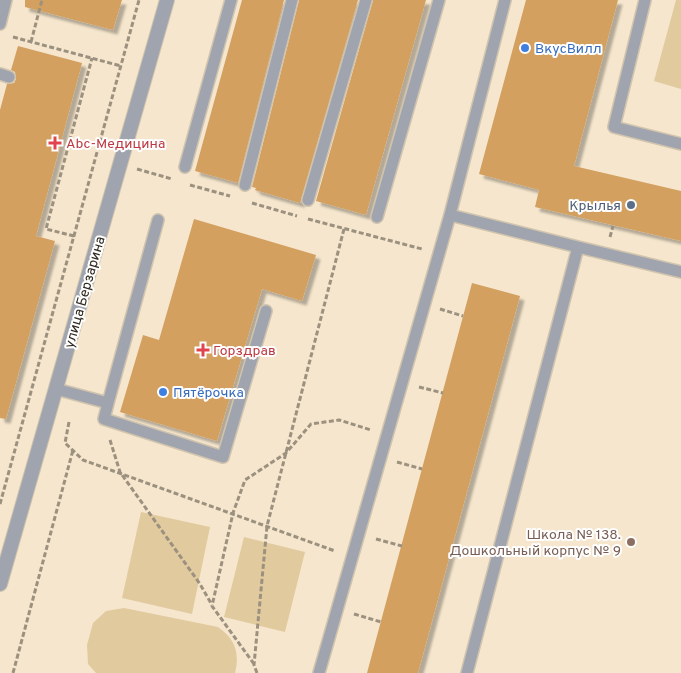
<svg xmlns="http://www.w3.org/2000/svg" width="681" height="673" viewBox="0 0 681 673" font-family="Overpass,sans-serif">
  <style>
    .green { fill: #e2ca9f }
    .building { fill: #d3a060; filter: url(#shadow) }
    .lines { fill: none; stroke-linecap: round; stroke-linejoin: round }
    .service-casing { stroke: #d1c4ae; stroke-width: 14 }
    .tertiary-casing { stroke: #d1c4ae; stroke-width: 16 }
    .path { stroke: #9c917f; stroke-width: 3; stroke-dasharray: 5 2.5; stroke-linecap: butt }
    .service { stroke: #9fa4af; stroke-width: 11 }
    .tertiary { stroke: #9fa4af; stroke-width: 14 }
    .shop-dot { fill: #3f7fe0; stroke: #fff; stroke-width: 2 }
    .health-dot { fill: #e0444e; stroke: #fff; stroke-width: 2 }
    .service-dot { fill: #5c6f8a; stroke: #fff; stroke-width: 2 }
    .education-dot { fill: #8d6e63; stroke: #fff; stroke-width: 2 }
    .labels { text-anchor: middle; stroke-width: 4; stroke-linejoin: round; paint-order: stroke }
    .shop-label { font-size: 14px; fill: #366cbe; stroke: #fff; text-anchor: start }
    .health-label { font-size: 14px; fill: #be3a42; stroke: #fff; text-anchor: start }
    .service-label { font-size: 14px; fill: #4e5e75; stroke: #fff; text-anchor: end }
    .street-label { font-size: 14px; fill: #2f291f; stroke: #fff }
    .education-label { font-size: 14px; fill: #785e54; stroke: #fff; text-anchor: end }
  </style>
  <defs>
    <filter id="shadow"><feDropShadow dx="4.5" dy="4.5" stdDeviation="1" flood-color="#0004"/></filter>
  </defs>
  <rect width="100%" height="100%" fill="#f5e6cd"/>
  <path class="green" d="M676,0h5v89l-27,-8z
    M141,512l69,15 -18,87 -70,-16z
    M244,537l61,15 -20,80 -61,-15z
    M124,608l94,19c17,12 22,25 17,46h-139l-8,-9 -1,-19 6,-22 13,-12z"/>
  <path class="building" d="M25,0h97l-9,30 -88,-23z
    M242,0h42l-46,183 -43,-12z
    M299,0h59l-58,203 -45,-13 1,-2 -4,-1z
    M373,0h53l-60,215 -50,-14z
    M526,0h92l-44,166 107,25v50l-146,-34 4,-17 -60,-16z
    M18,46l64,17 -46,173 19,5 -49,178 -6,-1v-308l7,-26 7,-1 2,-4 -1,-7 -4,-2z
    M194,219l122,36 -14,46 -40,-12 -45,152 -97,-29 23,-77 16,5z
    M472,283l48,13 -102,377h-51z"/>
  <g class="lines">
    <g class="service-casing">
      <path id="service" d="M645,0l-31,127 67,17
        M0,24l6,-24
        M0,74l9,3
        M185,167l46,-167
        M245,185l47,-185
        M308,200l58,-200
        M450,215l128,32
        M377,217l62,-217
        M56,389l52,14 50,-183
        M108,403l-4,16 119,38 43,-146
        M319,673l131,-458 55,-215
        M467,673l111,-426 103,25"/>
    </g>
    <g class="tertiary-casing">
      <path id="tertiary" d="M0,584l167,-584"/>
    </g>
    <path class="path" d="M13,37l108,29
      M31,42l11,-42
      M137,169l35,10
      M190,185l40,11
      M252,203l45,13
      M308,219l114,30
      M74,236l-28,-7 46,-171
      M610,237l3,-11
      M440,309l23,7
      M419,387l24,6
      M69,422l-4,21 18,17 252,91
      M110,440l10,32 80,112 12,21
      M397,462l25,7
      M0,504l139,-504
      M376,539l26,7
      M354,614l27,8
      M254,664l-42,-58 21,-93 12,-33 41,-27 25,-29 28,-4 32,10
      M13,673l60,-223
      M257,673l-3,-8 13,-139 77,-297"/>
    <use href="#service" class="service"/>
    <use href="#tertiary" class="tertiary"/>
  </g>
  <g class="shop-dot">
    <circle cx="525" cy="48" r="5"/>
    <circle cx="163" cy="392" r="5"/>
  </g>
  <g class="health-dot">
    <path d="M52.5 135.5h5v5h5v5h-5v5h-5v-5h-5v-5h5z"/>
    <path d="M200.5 342.5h5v5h5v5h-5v5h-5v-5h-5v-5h5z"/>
  </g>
  <circle class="service-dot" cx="631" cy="205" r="5"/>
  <circle class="education-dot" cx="631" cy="542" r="5"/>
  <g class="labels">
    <g class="shop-label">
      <text x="535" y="53">ВкусВилл</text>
      <text x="173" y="397">Пятёрочка</text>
    </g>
    <g class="health-label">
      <text x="66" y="148">Abc-Медицина</text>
      <text x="213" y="355">Горздрав</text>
    </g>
    <g class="service-label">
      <text x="621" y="210">Крылья</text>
    </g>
    <g class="street-label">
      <text transform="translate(84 292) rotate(-74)" y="5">улица Берзарина</text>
    </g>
    <g class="education-label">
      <text x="621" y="539">Школа № 138.<tspan x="621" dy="16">Дошкольный корпус № 9</tspan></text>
    </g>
  </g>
</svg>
